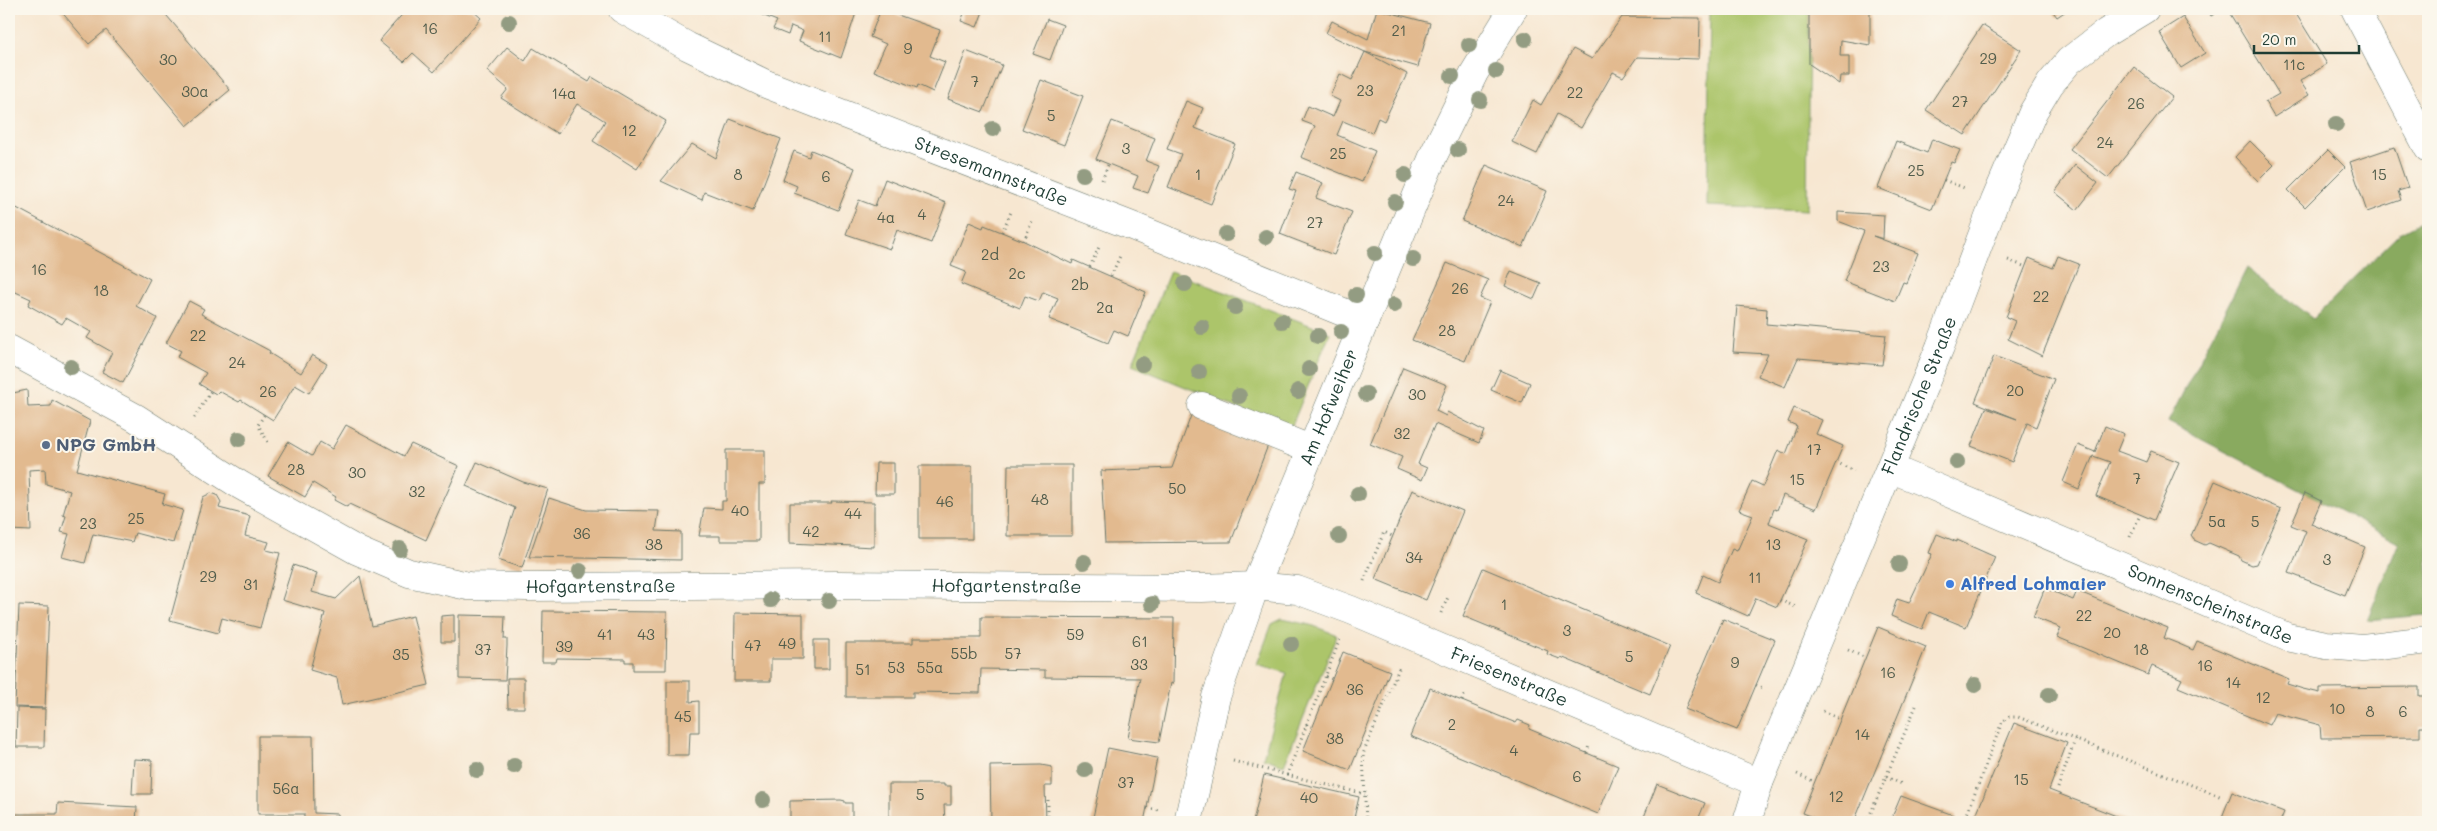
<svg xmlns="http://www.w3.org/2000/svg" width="2437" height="831" viewBox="0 0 2437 831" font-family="Mali,sans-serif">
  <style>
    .green { fill: #acc56a; stroke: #66814f }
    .forest { fill: #89aa5e; stroke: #547449 }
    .building { fill: #e2ba8f }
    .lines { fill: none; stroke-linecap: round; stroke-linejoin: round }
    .minor-casing { stroke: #6b786b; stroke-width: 29 }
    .path { stroke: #6b786b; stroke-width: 3; stroke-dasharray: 1 4; stroke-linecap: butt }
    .minor { stroke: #fff; stroke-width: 28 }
    .tree { fill: #939c82 }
    .service-dot { fill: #5c6f8a; stroke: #fbf7ec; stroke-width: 2 }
    .shop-dot { fill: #3f7fe0; stroke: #fbf7ec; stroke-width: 2 }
    .labels { text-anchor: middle; stroke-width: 4; stroke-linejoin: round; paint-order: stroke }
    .number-label { font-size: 15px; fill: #505c4b }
    .street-label { font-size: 18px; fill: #1f3d34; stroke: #fbf7ec }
    .service-label { font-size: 18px; font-weight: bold; fill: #4e5e75; stroke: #fbf7ec; text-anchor: start }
    .shop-label { font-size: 18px; font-weight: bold; fill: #366cbe; stroke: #fbf7ec; text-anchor: start }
  </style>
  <rect width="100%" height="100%" fill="#fbf7ec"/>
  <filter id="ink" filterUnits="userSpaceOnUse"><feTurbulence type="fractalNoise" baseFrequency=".02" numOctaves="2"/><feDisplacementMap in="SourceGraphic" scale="10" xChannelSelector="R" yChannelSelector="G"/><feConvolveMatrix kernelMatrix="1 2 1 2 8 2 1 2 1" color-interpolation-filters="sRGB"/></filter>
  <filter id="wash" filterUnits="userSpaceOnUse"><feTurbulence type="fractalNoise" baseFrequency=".0096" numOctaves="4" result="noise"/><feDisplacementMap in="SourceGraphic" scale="20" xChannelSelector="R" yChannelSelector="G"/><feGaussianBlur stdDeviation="1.12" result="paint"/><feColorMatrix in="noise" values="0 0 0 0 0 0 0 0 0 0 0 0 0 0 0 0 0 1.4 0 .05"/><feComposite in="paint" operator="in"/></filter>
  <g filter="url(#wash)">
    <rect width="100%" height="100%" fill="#f7e7d1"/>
    <path class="green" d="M1710,9h99l-2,201 -100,-4z
      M1170,271l160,62 -40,97 -158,-65z
      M1282,619l29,6 26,10 -53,130 -21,-7 24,-85 -30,-9 15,-40z"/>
    <path class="forest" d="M2428,218v397l-61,5 32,-78 -231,-120 79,-154 66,51 87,-86z"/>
    <g id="blocks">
      <path class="building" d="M59,9h102l69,81 -43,36 -81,-96 -17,14z
        M407,9h64l10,9 -47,54 -21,-19 -9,9 -25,-21z
        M747,9h106l4,1 -16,48 -42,-17 4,-10 -12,-5 -3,9 -15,-6 4,-8z
        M881,9l59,21 -10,26 15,6 -12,30 -15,-7 -1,3 -43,-17 12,-27 -16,-7z
        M966,9h18l-7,18 -16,-6z
        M1377,9l53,14 -12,44 -53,-15 42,22 -23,47 -6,-3 -6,15 -29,-12 -6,14 38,16 -13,31 -61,-25 14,-31 -13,-5 6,-15 25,11 7,-16 -10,-5 10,-22 12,6 13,-28 -39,-19 6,-12 36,18z
        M1809,9h61v36l-29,-5 -1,16h9v20h-9l-1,8 -30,-20z
        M2051,9h18l-12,8z
        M2207,9h16l-12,7z
        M2227,9h66l34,55 -27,17 9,14 -35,22 -9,-15 14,-8z
        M1622,17l78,1 -1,41 -62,-2 -14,20 -10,-5 -32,56 -24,-14 -20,40 -25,-12 21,-42 8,5 32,-56 19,10z
        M2183,17l22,36 -24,15 -22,-36z
        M1047,19l16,6 -13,35 -17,-6z
        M1982,25l39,25 -56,85 -39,-25z
        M507,47l18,14 8,-13 56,34 3,-5 74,44 -29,48 -44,-28 12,-20 -14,-9 -14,-8 -19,30 -57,-36 7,-9 -21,-18z
        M966,51l36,14 -19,47 -35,-13z
        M2134,67l38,30 -64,81 -38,-29z
        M1041,80l42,16 -19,49 -42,-16z
        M1186,101l17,7 -8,20 40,16 -24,60 -43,-17 13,-33 -14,-5z
        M730,119l51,20 -28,72 -49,-19 -2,8 -41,-19 31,-37 24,14z
        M1112,121l43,17 -9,23 13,5 -11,27 -15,-5 5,-12 -42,-17z
        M1932,139l28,11 -6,13 -3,-1 -19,47 -54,-21 18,-47 31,12z
        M2250,141l24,24 -16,16 -23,-24z
        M2394,147l14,41 -10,3 3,9 -34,12 -17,-50z
        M811,150l44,18 -17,42 -44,-17 3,-7 -14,-6 11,-29 15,6z
        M2328,150l17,17 -40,40 -17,-17z
        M1486,165l61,26 -24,56 -61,-26z
        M2075,165l23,18 -21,27 -22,-18z
        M1296,172l27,11 -7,15 36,14 -18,43 -54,-21 16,-43 -7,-2z
        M885,179l61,24 -15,40 -34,-13 -7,19 -44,-15 13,-34 16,6z
        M9,204l141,75 -14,27 21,12 -34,65 -21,-11 10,-20 -25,-14 4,-6 -25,-14 -4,6 -34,-19 3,-6 -22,-10z
        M1838,212l46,3 -1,24 -10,-3 45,17 -12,30 -3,-1 -8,19 -51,-20 20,-50 -26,-10z
        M969,222l14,6 1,-3 40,16 48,23 1,-4 73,32 -18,44 -14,-6 -6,13 -59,-24 9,-21 -15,-6 -4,9 -14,-5 -5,12 -59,-24 5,-12 -15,-6z
        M2058,256l21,8 -37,92 -34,-17 7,-18 -9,-4 23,-59 24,10z
        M1447,263l41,17 -8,18 10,4 -25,59 -53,-21z
        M1511,271l30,12 -7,16 -29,-13z
        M189,301l15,8 -3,5 69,37 -1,2 32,20 11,-18 15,9 -18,29 -14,-8 -22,35 -32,-20 -2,2 -20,-11 -3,3 -17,-10 7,-11 -29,-16 4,-6 -15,-8z
        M1737,306l30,3 -1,15 120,11 -4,30 -84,-7 -13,29 -27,-11 10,-22 -35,-2z
        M1994,356l60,23 -18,48 -9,-4 -15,39 -41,-16 15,-38 31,11 -42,-17z
        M1403,367l44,18 -11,26 10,5 1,-4 37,19 -5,12 -44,-19 -17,40 9,4 -5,12 -25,-11 5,-12 -32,-13z
        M1500,370l30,13 -8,20 -31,-13z
        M9,389l4,4 14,-3 1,17 23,-1 1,-6 38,21 -13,49 88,24 -3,10 21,6 -10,33 -38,-10 -3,9 -39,-8 -8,29 -23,-6 7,-23 -8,-2 5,-16 -3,-1 7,-24 -24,-7 -1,-15 -16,1 2,61 -22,-1z
        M1794,408l28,12 -6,14 27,12 -27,63 -33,-14 -6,15 -3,-1 -5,14 39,16 -31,68 -21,-9 -8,18 -52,-23 7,-18 15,7 14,-33 5,2 16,-36 -14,-5 13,-29 11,5 15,-36 8,4 11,-28 -9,-4z
        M1193,410l77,30 -39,102 -126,1 -4,-72 71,-3z
        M346,425l58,31 7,-12 48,22 -33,74 -77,-36 -2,3 -13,-7 2,-3 -23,-14 -8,14 -37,-21 20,-34 24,14 8,-14 12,7z
        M2105,426l19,8 -7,17 29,11 5,-11 28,11 -25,58 -58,-24 14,-34 -17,-6 -14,33 -16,-7 15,-37 17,7z
        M726,450h39v34h-6v57h-39v-5h-21l5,-28 18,1v-8h4z
        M477,462l46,20 25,7 -26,79 -24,-8 17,-52 -49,-22z
        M876,463h18v31h-19z
        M1008,465h64v71h-65z
        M919,466h53v73h-53z
        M2215,481l66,28 -24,55 -5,1 -11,-5 -2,-4 -30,-13 -4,2 -11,-5 -3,-4z
        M1412,490l51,21 -37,89 -51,-21z
        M211,493l6,2 4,7 -2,6 31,8 -5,20 24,6 -3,8 14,3 -20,75 -38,-10 -4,15 -48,-13 33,-123z
        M2305,493l16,8 -10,23 54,23 -20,48 -56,-22 17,-42 -15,-6z
        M549,498l37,12 73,1 -3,20 25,1v28l-152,-3z
        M831,501l43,1v45l-84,-4v-40h42z
        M1937,534l20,8v-2l38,17 -29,70 -37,-15 -7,17 -31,-13 6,-17 12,4 23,-49 -3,-1z
        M293,565l24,8 -5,19 24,7 24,-23 12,50 41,-10 16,69 -87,20 -5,-27 -27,-8 15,-57 -43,-13z
        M1483,568l187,78 -20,48 -89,-37 -1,2 -8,-3 -5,-2 1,-3 -85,-35z
        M2045,588l28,12 4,-9 91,37 -4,10 15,6 14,6 4,-9 92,38 -2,5 16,5 17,4v-5l99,-1v9h9v31h-8v10l-99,1 -1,-13 -45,-12 -6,12 -91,-38 4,-8 -30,-13 -4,9 -91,-38 4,-9 -28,-11z
        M19,605l30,1 -4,102 -30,-1z
        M543,611l124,1 -1,58h-33v-8h-8v-3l-68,-1 -1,4h-14z
        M735,613l68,1v45h-32v22h-37z
        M454,615v27h-13v-26z
        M459,615l46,1 -1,23h3v7l-2,34 -46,-1z
        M981,617l193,1 -1,66 -2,-1 -12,59 -31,-4 12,-60 -95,-1v-7l-64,-1 -1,24 -67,-1v5h-67v-54h67v-5h68z
        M1723,619l52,21 -38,90 -52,-21z
        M1878,627l48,20 -72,175h-29l-23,-9z
        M814,640h15v29h-15z
        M1343,652l47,19 -40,99 -47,-19z
        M507,678h17v30h-16z
        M667,681h23v21l9,-1v31h-9l-1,23h-22z
        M1430,688l86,35 2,-3 12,5 -1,4 89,37 -20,48 -188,-78z
        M17,708l28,1 -1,38h-28z
        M2014,723l53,20 -18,47 83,32h-159z
        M258,736h55l1,77 24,1 1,8h-35v-8h-46z
        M1108,748l49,10 -13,64h-52z
        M134,759l18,1 -1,34h-19z
        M1041,765l11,2v19h-7l1,36h-55l-1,-56z
        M1264,775l95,22 -6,25h-100z
        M889,784h55v2h7v19h-7l1,17h-56z
        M1657,784l48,19 -8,19h-55z
        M2232,792l52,20 -4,10h-60z
        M1901,796l55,20 -2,6h-64z
        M841,800l4,1v2h7v19h-62v-21z
        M58,803l79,4 -1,15h-127v-8h48z"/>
    </g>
  </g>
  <g filter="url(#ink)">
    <use href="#blocks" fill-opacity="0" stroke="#6b786b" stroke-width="1"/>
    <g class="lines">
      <g class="minor-casing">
        <g id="minor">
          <path id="s1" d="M622,9l65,37 79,38 366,142 233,95"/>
          <path d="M2355,9l73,139"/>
          <path id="s2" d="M9,349l127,69 104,67 118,66 51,22 59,13 59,1 311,-2 364,3 53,-2 42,4 54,20 408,173"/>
          <path d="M1202,406l108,43"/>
          <path id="s3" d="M1890,468l397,169 39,8 37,3 65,-8"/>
          <path id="s4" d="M1188,822l28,-125 39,-111 179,-432 40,-81 39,-64"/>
          <path id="s5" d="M1747,822l12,-39 181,-436 55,-146 38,-89 17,-28 19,-23 38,-29 38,-23"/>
        </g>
      </g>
      <path class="path" d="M1102,180l6,-15
        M1944,180l23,9
        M1002,232l9,-20
        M1024,241l8,-20
        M2008,260l18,7
        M1090,267l9,-20
        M1111,276l9,-20
        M264,415l-6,10 10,17
        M194,418l17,-27
        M1836,462l18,9
        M2130,537l10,-22
        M1364,581l20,-49 8,4
        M1780,600l18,8
        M1441,613l8,-18
        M1848,650l18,8
        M1326,676l6,3
        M1756,685l9,4
        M1462,701l3,-8
        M1823,711l18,9
        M1306,724l7,3
        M1587,753l2,-8
        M1233,761l54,14 53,-136
        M1797,774l18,8
        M1287,775l78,19
        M1886,777l16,7
        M2058,788l17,-48
        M1048,800v22
        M1147,808l12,2
        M945,819h2v3
        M1366,822l-3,-68 37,-88
        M1867,822l49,-116
        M1964,822l38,-100 7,-5h9l204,80"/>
      <use href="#minor" class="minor"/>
    </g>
    <g class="tree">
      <circle cx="509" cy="22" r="8"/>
      <circle cx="1525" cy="39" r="8"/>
      <circle cx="1469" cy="45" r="8"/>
      <circle cx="1496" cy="71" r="8"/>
      <circle cx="1452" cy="76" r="8"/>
      <circle cx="1480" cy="100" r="8"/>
      <circle cx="2336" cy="124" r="8"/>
      <circle cx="993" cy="129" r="8"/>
      <circle cx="1458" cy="150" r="8"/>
      <circle cx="1083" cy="174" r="8"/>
      <circle cx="1405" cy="175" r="8"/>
      <circle cx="1395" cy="202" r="8"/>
      <circle cx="1226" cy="234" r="8"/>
      <circle cx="1266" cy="237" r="8"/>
      <circle cx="1375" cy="253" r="8"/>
      <circle cx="1413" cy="259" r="8"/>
      <circle cx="1185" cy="284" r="8"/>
      <circle cx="1356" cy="295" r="8"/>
      <circle cx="1394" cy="305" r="8"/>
      <circle cx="1235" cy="307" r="8"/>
      <circle cx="1282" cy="321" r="8"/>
      <circle cx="1202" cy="327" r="8"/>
      <circle cx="1341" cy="332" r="8"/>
      <circle cx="1318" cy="336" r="8"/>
      <circle cx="1142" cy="364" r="8"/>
      <circle cx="71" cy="367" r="8"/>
      <circle cx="1309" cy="369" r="8"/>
      <circle cx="1199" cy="372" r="8"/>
      <circle cx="1298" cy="391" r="8"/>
      <circle cx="1366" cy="394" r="8"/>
      <circle cx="1239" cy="396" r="8"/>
      <circle cx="239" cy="439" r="8"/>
      <circle cx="1957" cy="462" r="8"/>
      <circle cx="1358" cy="494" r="8"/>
      <circle cx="1339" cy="536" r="8"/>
      <circle cx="400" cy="549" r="8"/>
      <circle cx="1084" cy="562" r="8"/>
      <circle cx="1899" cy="564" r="8"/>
      <circle cx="580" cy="571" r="8"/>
      <circle cx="771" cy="600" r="8"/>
      <circle cx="829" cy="601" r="8"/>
      <circle cx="1152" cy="604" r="8"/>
      <circle cx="1291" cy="644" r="8"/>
      <circle cx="1975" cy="685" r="8"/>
      <circle cx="2049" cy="695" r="8"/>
      <circle cx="514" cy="766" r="8"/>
      <circle cx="477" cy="770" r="8"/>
      <circle cx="1085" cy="770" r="8"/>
      <circle cx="763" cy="800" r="8"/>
    </g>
  </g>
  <circle class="service-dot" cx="46" cy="445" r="5"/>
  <circle class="shop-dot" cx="1950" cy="584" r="5"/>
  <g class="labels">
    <g class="number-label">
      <text x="430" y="34">16</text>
      <text x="1399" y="36">21</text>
      <text x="825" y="42">11</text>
      <text x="908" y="54">9</text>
      <text x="1988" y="64">29</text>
      <text x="168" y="65">30</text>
      <text x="2294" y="70">11c</text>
      <text x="975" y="87">7</text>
      <text x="1365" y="96">23</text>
      <text x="195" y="97">30a</text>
      <text x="1575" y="98">22</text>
      <text x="564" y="99">14a</text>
      <text x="1960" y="107">27</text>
      <text x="2136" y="109">26</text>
      <text x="1051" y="121">5</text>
      <text x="629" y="136">12</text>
      <text x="2105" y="148">24</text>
      <text x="1126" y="154">3</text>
      <text x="1338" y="159">25</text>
      <text x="1916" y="176">25</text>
      <text x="738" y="180">8</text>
      <text x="1198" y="180">1</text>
      <text x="2379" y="180">15</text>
      <text x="826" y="182">6</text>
      <text x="1506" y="206">24</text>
      <text x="922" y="220">4</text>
      <text x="886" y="223">4a</text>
      <text x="1315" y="228">27</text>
      <text x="990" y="260">2d</text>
      <text x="1881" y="272">23</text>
      <text x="39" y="275">16</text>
      <text x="1017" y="279">2c</text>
      <text x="1080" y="290">2b</text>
      <text x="1460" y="294">26</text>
      <text x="101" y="296">18</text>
      <text x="2041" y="302">22</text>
      <text x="1105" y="313">2a</text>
      <text x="1447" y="336">28</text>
      <text x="198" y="341">22</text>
      <text x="237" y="368">24</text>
      <text x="2015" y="396">20</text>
      <text x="268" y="397">26</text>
      <text x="1417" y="400">30</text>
      <text x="1402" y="439">32</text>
      <text x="1814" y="455">17</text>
      <text x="296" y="475">28</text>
      <text x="357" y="478">30</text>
      <text x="2137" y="484">7</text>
      <text x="1797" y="485">15</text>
      <text x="1177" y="494">50</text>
      <text x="417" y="497">32</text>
      <text x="1040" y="505">48</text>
      <text x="945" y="507">46</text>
      <text x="740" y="516">40</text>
      <text x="853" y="519">44</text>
      <text x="136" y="524">25</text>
      <text x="2217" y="527">5a</text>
      <text x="2255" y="527">5</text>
      <text x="88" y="529">23</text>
      <text x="811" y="537">42</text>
      <text x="582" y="539">36</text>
      <text x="654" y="550">38</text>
      <text x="1773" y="550">13</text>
      <text x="1414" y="563">34</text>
      <text x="2327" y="565">3</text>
      <text x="208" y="582">29</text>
      <text x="1755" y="583">11</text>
      <text x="251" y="590">31</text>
      <text x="1504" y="610">1</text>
      <text x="2084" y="621">22</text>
      <text x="1567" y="636">3</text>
      <text x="2112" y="638">20</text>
      <text x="605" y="640">41</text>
      <text x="646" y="640">43</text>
      <text x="1075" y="640">59</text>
      <text x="1140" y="647">61</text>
      <text x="787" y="649">49</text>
      <text x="753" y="651">47</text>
      <text x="564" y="652">39</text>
      <text x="483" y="655">37</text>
      <text x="2141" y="655">18</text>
      <text x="964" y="659">55b</text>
      <text x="1013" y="659">57</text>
      <text x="401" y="660">35</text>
      <text x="1629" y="662">5</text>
      <text x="1735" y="668">9</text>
      <text x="1139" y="670">33</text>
      <text x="2205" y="671">16</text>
      <text x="896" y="673">53</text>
      <text x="930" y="673">55a</text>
      <text x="863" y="675">51</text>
      <text x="1888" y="678">16</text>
      <text x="2233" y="688">14</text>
      <text x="1355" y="695">36</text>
      <text x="2263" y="703">12</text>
      <text x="2337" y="714">10</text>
      <text x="2370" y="717">8</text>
      <text x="2403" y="717">6</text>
      <text x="683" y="722">45</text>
      <text x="1452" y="730">2</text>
      <text x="1862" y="740">14</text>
      <text x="1335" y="744">38</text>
      <text x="1514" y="756">4</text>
      <text x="1577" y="782">6</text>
      <text x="2021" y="785">15</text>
      <text x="1126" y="788">37</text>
      <text x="286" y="794">56a</text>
      <text x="920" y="800">5</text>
      <text x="1836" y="802">12</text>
      <text x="1309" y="803">40</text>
    </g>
    <g class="street-label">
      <text dy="6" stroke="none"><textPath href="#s1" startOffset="404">Stresemannstraße</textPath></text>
      <text dy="6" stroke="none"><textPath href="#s5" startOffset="460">Flandrische Straße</textPath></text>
      <text dy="6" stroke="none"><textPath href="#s4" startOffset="439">Am Hofweiher</textPath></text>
      <text dy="6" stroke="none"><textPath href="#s2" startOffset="652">Hofgartenstraße</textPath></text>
      <text dy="6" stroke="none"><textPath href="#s2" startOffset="1058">Hofgartenstraße</textPath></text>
      <text dy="6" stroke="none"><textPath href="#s3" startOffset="348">Sonnenscheinstraße</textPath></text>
      <text dy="6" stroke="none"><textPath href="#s2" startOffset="1578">Friesenstraße</textPath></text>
    </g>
    <g class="service-label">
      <text x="56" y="451">NPG GmbH</text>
    </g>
    <g class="shop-label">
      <text x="1960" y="590">Alfred Lohmaier</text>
    </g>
  </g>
  <rect width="2437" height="831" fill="none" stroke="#fbf7ec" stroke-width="30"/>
  <path d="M2254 45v8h105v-8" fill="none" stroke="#1f3d34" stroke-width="2.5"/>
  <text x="2262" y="45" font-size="15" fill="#1f3d34" stroke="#fbf7ec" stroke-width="4" paint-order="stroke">20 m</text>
</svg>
